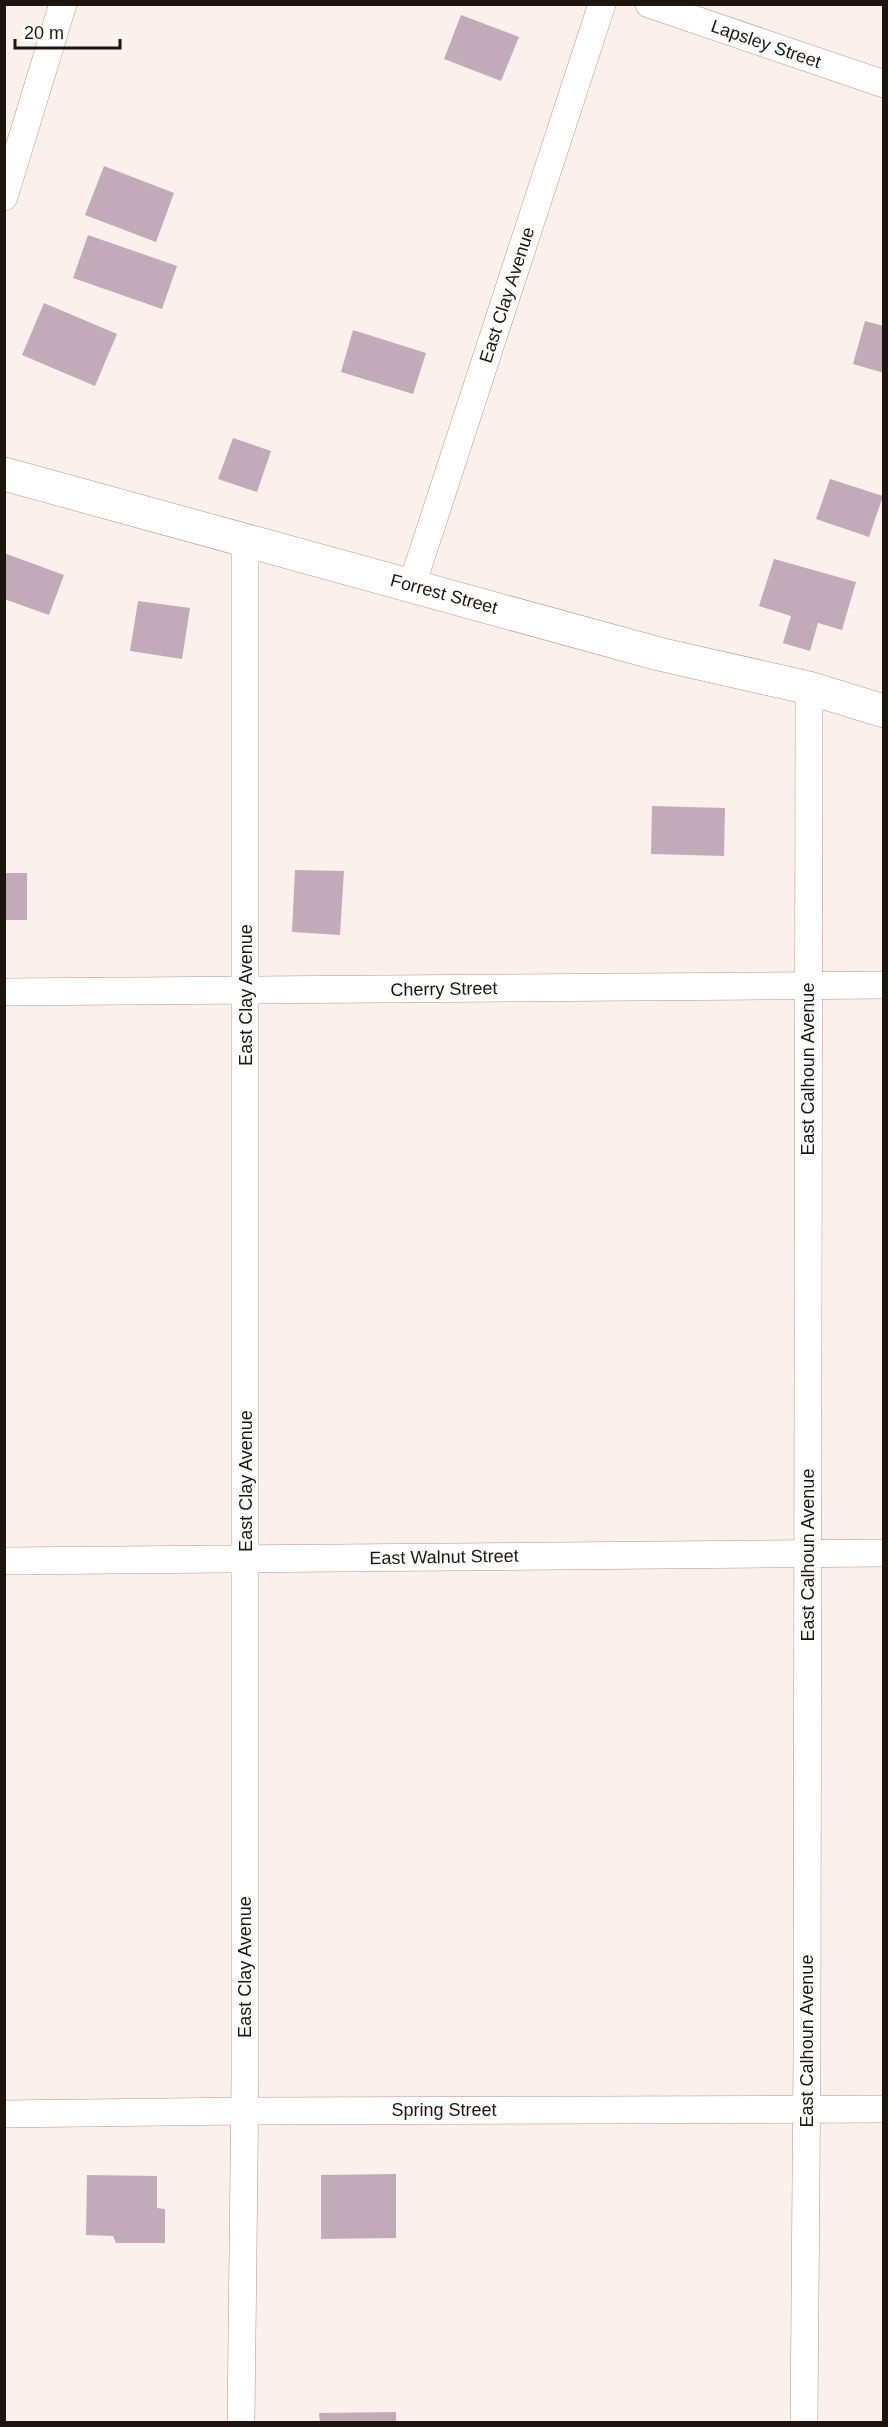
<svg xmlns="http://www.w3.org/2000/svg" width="888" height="2427" viewBox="0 0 888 2427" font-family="Arial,sans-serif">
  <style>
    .building { fill: #c3aab8 }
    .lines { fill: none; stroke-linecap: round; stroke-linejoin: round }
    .street-casing { stroke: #b1978d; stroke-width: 28 }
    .secondary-casing { stroke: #b1978d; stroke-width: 34 }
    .street { stroke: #fff; stroke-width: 27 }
    .secondary { stroke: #fff; stroke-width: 33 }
    .labels { text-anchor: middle; stroke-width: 4.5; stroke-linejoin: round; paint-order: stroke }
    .street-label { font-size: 18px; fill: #1e1511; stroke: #fff }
  </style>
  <rect width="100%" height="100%" fill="#fbf0eb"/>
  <path class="building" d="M461,15l58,22 -18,44 -57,-22z
    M104,166l70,27 -18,49 -71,-27z
    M88,235l89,31 -15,43 -89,-31z
    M44,303l73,31 -22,52 -73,-31z
    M865,321l19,5v47l-31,-9z
    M353,330l73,23 -13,41 -72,-22z
    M233,438l38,13 -14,41 -39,-13z
    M830,479l53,17 -14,41 -53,-18z
    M4,553l60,22 -15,40 -45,-16z
    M774,559l82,23 -14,48 -24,-7 -8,28 -27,-8 8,-27 -32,-10z
    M138,601l52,7 -8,51 -52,-8z
    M652,806l73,2 -1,48 -73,-2z
    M295,870l49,1 -4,64 -48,-3z
    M4,873h23v47h-23z
    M396,2174v64l-75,1v-64z
    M87,2175l70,1v32l8,1v34h-49l-3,-7 -27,-1z
    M396,2412v10h-76l-1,-9z"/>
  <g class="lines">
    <g class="street-casing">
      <path id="street" d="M649,4l235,80
        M4,197l59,-193
        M412,585l190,-581
        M4,992l880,-7
        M4,1561l880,-8
        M4,2114l241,-3 639,-2
        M241,2422l4,-343v-1540
        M804,2422l3,-366 2,-1368"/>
    </g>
    <g class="secondary-casing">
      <path id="secondary" d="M4,474l655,180 150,34 75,23"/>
    </g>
    <use href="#street" class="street"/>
    <use href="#secondary" class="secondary"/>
  </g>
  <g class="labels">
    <g class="street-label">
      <text transform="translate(766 44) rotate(19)" y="6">Lapsley Street</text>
      <text transform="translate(507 295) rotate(-72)" y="6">East Clay Avenue</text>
      <text transform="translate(444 594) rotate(15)" y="6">Forrest Street</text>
      <text transform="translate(444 989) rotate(-1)" y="6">Cherry Street</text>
      <text transform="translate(246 995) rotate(-90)" y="6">East Clay Avenue</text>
      <text transform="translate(808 1069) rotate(-90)" y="6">East Calhoun Avenue</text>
      <text transform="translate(246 1481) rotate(-90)" y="6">East Clay Avenue</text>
      <text transform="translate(808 1555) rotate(-90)" y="6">East Calhoun Avenue</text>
      <text transform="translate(444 1557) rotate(-1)" y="6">East Walnut Street</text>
      <text transform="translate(245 1967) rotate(-90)" y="6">East Clay Avenue</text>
      <text transform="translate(807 2041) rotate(-90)" y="6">East Calhoun Avenue</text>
      <text x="444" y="2116">Spring Street</text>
    </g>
  </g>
  <rect width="888" height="2427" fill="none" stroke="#1e1511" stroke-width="12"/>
  <path d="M15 39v9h105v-9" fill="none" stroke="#1e1511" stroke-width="3"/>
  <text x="24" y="39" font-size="18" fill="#1e1511" stroke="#ffffff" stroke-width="4.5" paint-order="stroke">20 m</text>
</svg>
